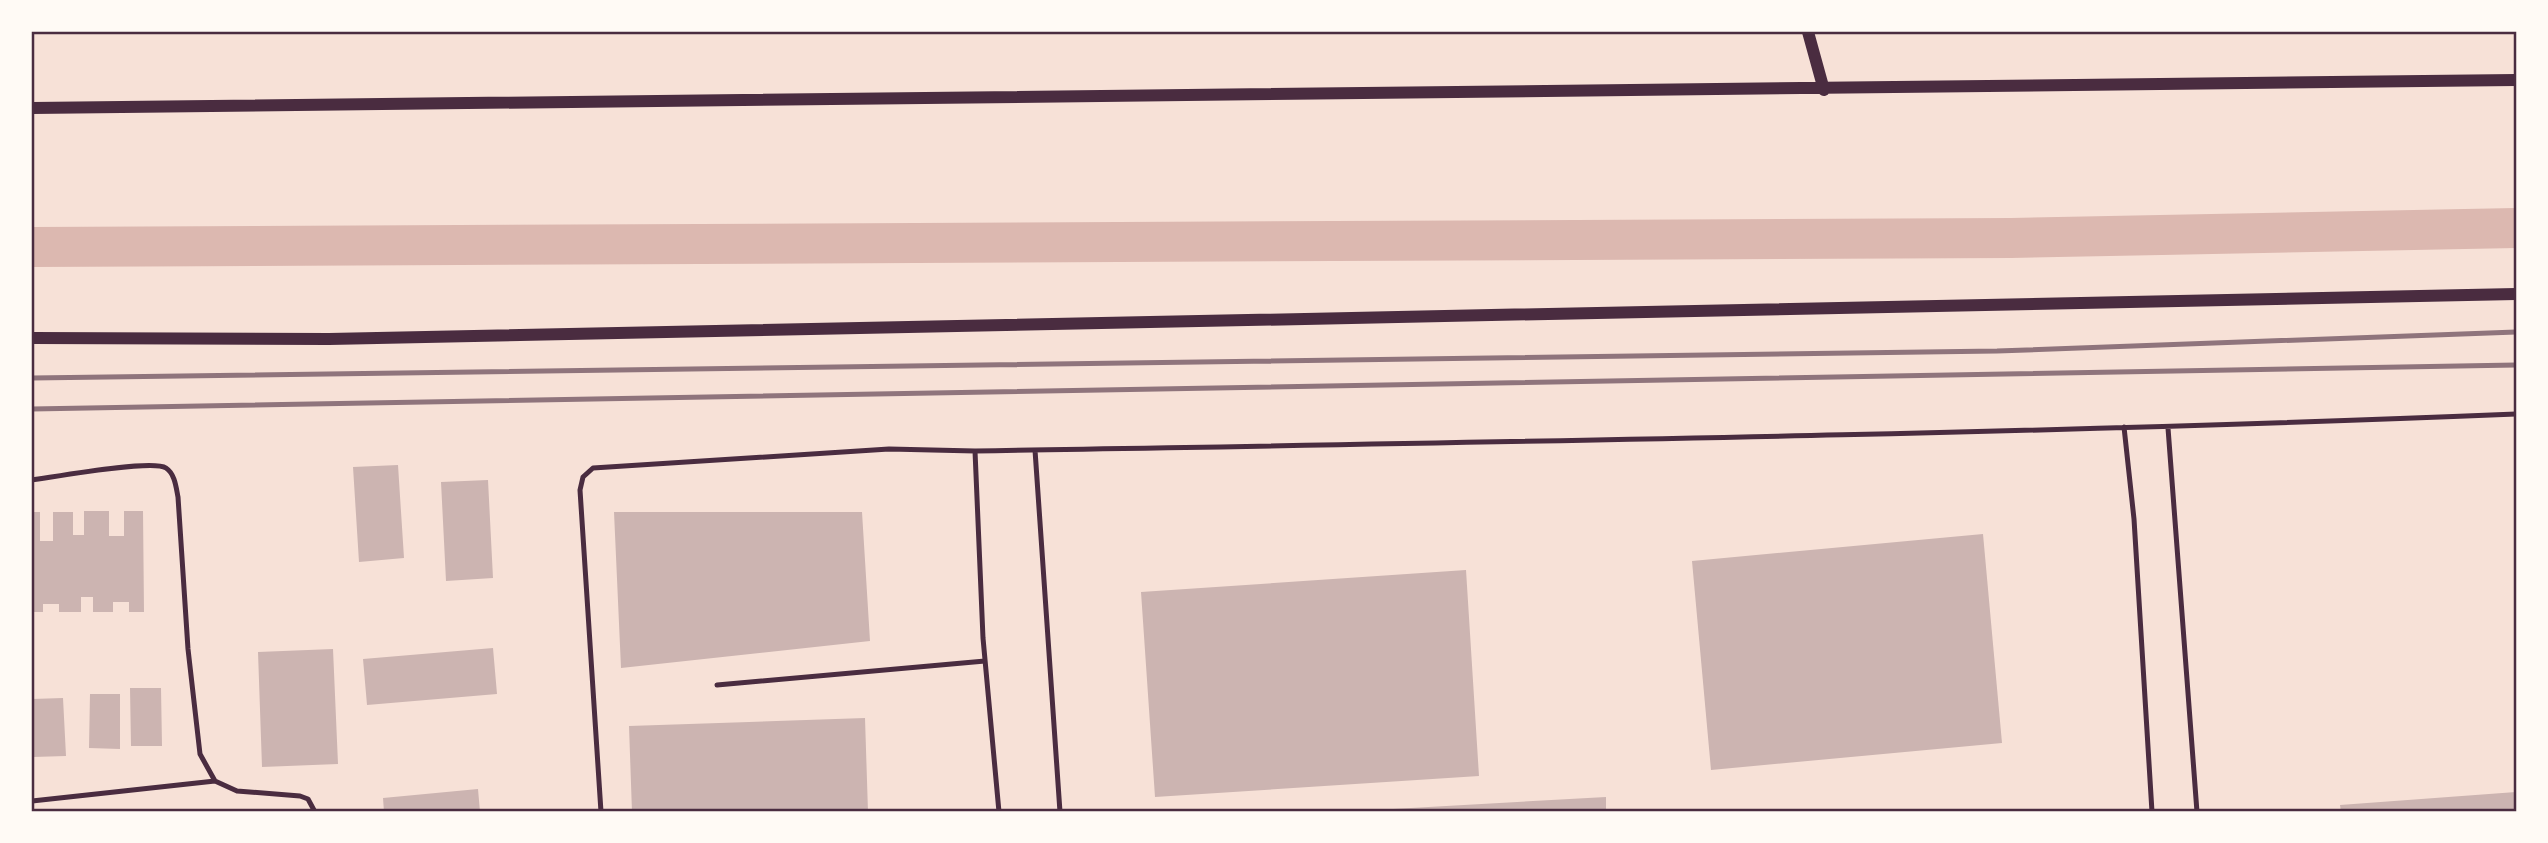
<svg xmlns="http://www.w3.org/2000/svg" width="2548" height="843" viewBox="0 0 2548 843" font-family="'Work Sans',sans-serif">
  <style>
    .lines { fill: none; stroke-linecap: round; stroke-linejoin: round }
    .canal { stroke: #dcb8b0; stroke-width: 40 }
    .building { fill: #ccb4b1 }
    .service { stroke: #4a2c40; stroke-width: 5 }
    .tertiary { stroke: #4a2c40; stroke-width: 12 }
    .rail { stroke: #8f747c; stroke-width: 5 }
    .neatline { fill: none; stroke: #4a2c40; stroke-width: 2.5 }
  </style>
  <rect width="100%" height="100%" fill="#f7e1d7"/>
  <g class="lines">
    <path class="canal" d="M32,247l1979,-9 505,-10"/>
  </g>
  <path class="building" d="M398,465l6,93 -45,4 -6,-95z
    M488,480l5,98 -47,3 -5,-99z
    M84,511h25v25h15v-25h19l1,101h-15v-10h-16v10h-20v-15h-12v15h-22v-8h-16v8h-11v-100h8v29h13v-29h20v23h11z
    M614,512h248l8,129 -249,27z
    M1983,534l19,209 -291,27 -19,-209z
    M1466,570l13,206 -324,21 -14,-205z
    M493,648l4,46 -130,11 -4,-46z
    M333,649l5,115 -76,3 -4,-115z
    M130,688h31l1,58h-31z
    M90,694h30v55l-31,-1z
    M63,698l3,58 -33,1 -1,-58z
    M865,718l3,94h-236l-3,-86z
    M478,789l2,23h-96l-1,-14z
    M2516,792v20h-175l-1,-7z
    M1606,797v15h-213v-3z"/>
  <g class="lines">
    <path class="service" d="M2124,427l10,92 18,293
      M2168,428l29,384
      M1035,450l25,362
      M975,451l8,187 16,174
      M32,480c22,-3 120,-21 134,-12 9,6 10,19 12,29l10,152 12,105 15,27 22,10 63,5 8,3 7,13
      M717,685l268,-24
      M32,801l183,-20
      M601,812l-21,-322 3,-13 10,-9 296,-19 86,2c514,-9 1028,-16 1541,-37"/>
    <path class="tertiary" d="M1808,32l16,58
      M32,108l2484,-28
      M32,338l297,1 2187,-45"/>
    <path class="rail" d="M32,378l1965,-27 519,-19
      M32,409l2484,-44"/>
  </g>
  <rect width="2548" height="843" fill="none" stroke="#fffaf5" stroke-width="66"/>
  <rect x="33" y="33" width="2482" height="777" class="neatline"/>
</svg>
